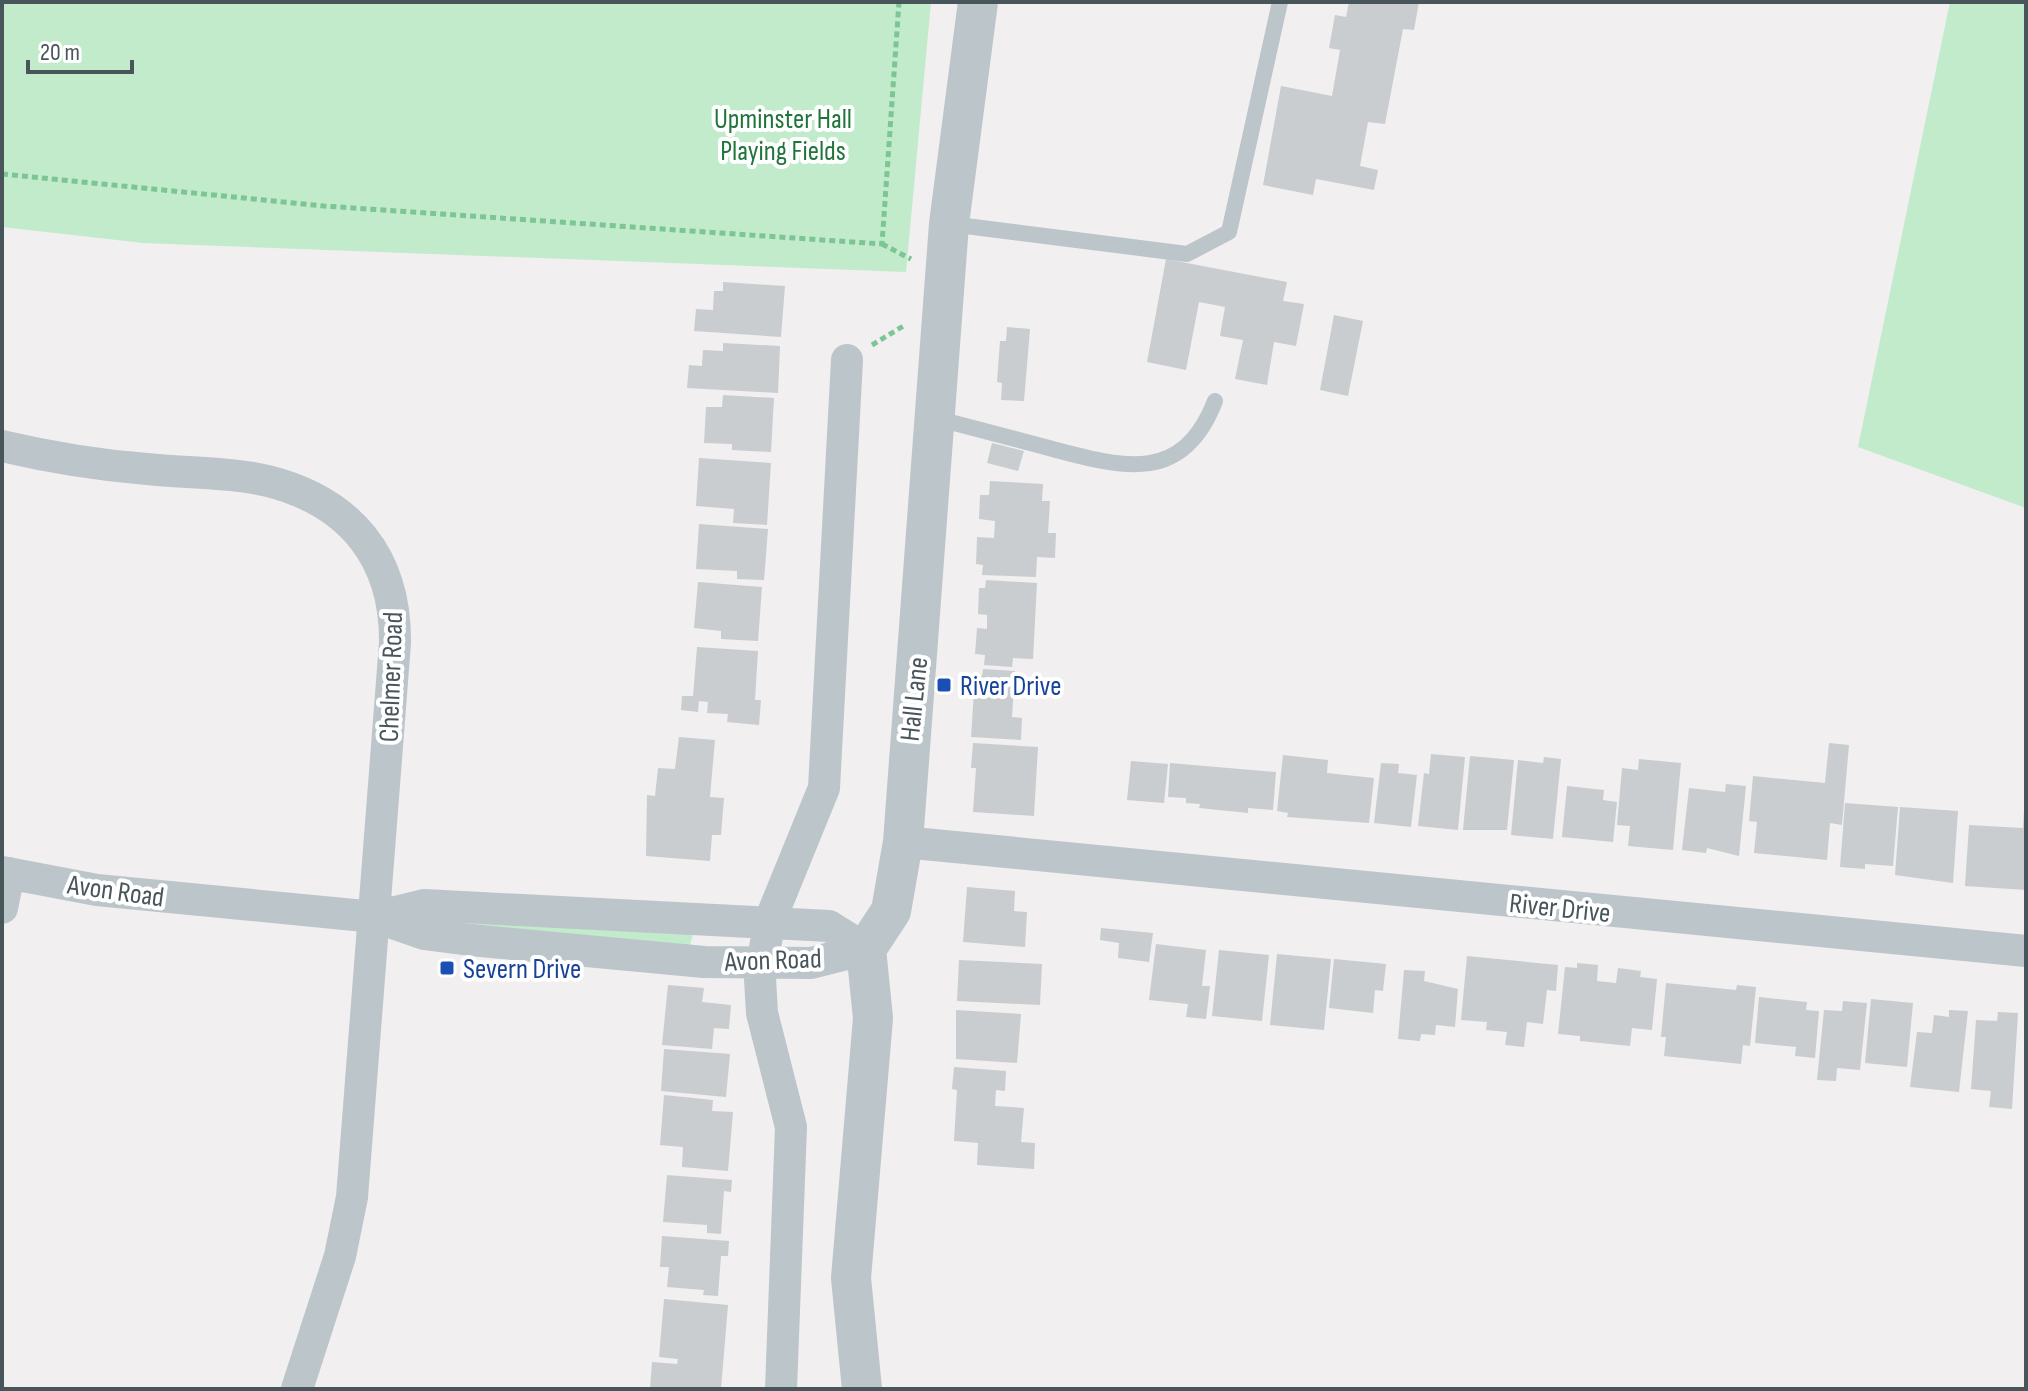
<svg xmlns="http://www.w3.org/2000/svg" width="2028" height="1391" viewBox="0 0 2028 1391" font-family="'Sofia Sans Condensed',sans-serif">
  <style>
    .green { fill: #c1ebca }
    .building { fill: #c9cdd0 }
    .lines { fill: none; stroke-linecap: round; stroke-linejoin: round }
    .path { stroke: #7cc595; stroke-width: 5; stroke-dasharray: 6 4; stroke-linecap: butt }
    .service { stroke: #bbc5ca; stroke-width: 16 }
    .minor { stroke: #bbc5ca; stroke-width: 32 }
    .tertiary { stroke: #bbc5ca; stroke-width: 40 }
    .transit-dot { fill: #1a4fb4; stroke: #fff; stroke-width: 3 }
    .labels { text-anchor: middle; stroke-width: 8; stroke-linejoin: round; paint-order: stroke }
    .park-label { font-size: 28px; fill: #20753b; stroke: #fff }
    .street-label { font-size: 28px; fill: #48555a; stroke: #fff }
    .transit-label { font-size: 28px; fill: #164399; stroke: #fff; text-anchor: start }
  </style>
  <rect width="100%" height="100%" fill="#f1efef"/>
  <path class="green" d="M2,2h929l-25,270 -763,-29 -141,-16z
    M1950,2h76v506l-168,-61z
    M441,916l253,16 -5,15 -248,-17z"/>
  <path class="building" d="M1349,2h70l-5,28 -11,-1 -18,95 -17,-2 -8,44 18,4 -4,20 -58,-11 -3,16 -50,-10 18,-99 51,10 8,-46 -11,-2 6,-33 11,2z
    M1166,259l121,23 -4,19 21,3 -8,42 -22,-4 -7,43 -32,-6 8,-39 -23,-4 5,-29 -26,-5 -13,68 -39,-8z
    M723,282l62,4 -4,51 -87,-6 2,-22 17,1 1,-19h9z
    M1334,315l29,6 -15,75 -28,-6z
    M1007,327l23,2 -6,72 -23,-1 1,-17 -5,-1 3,-41h6z
    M723,343l57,3 -2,47 -91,-5 2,-23 13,1 1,-16 20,1z
    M723,395l51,3 -3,54 -39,-2v-6l-28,-1 2,-36h16z
    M992,443l32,8 -6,20 -31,-8z
    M699,458l72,5 -4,62 -34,-2 1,-14 -38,-3z
    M990,481l53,3 -1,17h8l-2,32h8l-1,25 -18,-1 -1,20 -54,-2 1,-10 -7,-1 1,-27 17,1 1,-17 -16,-2 1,-24h9z
    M699,524l69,5 -4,51 -27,-1v-8l-41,-2z
    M986,580l51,3 -4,76 -20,-1 -1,9 -28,-2 1,-10 -10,-1 2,-26 10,1v-14l-9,-1 1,-26h6z
    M698,582l64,5 -4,54 -37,-2v-8l-27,-3z
    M697,647l61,4 -3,49h6l-2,25 -32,-3 1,-8 -21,-1 1,-11 -9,-1 -1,11 -17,-2 1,-14h11z
    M983,669l32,2 -3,46 10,1 -1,22 -50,-3 4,-61h7z
    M679,737l36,3 -5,57 14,1 -3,37h-9l-2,26 -64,-5 1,-61 8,1 3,-28 17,1z
    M973,743l65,4 -4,69 -61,-4 3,-44h-5z
    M1829,743l20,2 -7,80 -12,-2 -3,37 -73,-7 3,-31 -8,-1 4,-45 72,7z
    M1431,754l34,3 -7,73 -40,-4 6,-53 5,1z
    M1283,755l45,5 -1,13 47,5 -5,45 -82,-6 1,-4 -11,-2z
    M1470,756l44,4 -7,70h-44z
    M1544,757l17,2 -8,80 -42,-4 7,-75 25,3z
    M1639,759l42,4 -8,87 -45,-4 2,-20 -13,-1 5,-57 16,2z
    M1131,761l37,3 -4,39 -37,-3z
    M1170,763l106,9 -3,38 -25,-2v5l-49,-5 1,-4 -14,-1v-5l-18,-1z
    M1381,763l18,1 -1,9 19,2 -6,52 -37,-4z
    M1726,784l20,2 -7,70 -32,-8 -1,5 -24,-3 7,-62 36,4z
    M1567,786l37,4 -1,10 14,2 -4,40 -51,-5z
    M1845,803l53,4 -5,59 -28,-2v5l-25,-2z
    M1900,807l58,4 -5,72 -58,-8z
    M2024,810l2,80 -61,-4 4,-61 54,3z
    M967,887l48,4 -1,20 13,1 -2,35 -62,-5z
    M1101,928l52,5 -4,29 -31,-4 1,-15 -19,-3z
    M1156,944l50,6 -4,36h8l-4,33 -20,-2 2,-13 -39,-4z
    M1219,950l50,5 -7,66 -50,-5z
    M1277,954l54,5 -7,71 -54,-5z
    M1467,956l91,9 -2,26 -9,-1 -4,34 -16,-2 -3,25 -19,-2 2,-13 -21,-2 1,-8 -26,-2z
    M1334,959l52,5 -3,27 -8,-1 -2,23 -44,-5z
    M959,960l83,4 -2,41 -83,-4z
    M1577,963l21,2 -1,16 19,2 2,-15 23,3 -1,6 17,2 -5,51 -20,-2 -2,18 -50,-5v-5l-22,-2 7,-67 12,1z
    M1404,970l21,1 -1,10 34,8 -3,38 -19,-2 -1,10 -14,-1 -1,7 -22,-2z
    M1666,983l70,7 1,-5 19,2 -6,59 -7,-1 -2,19 -77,-8 2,-19h-5z
    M668,985l36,3 -2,14 29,3 -2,24 -15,-1 -2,21 -50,-4z
    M1759,997l48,5 -1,8 13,1 -4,47 -20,-2 1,-9 -41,-4z
    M1871,999l42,4 -6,64 -42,-4z
    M1843,1001l24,2 -7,67 -23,-2 -1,13 -19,-1 7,-70 18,1z
    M956,1010l65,4 -4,49 -61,-4z
    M1949,1010l19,1 -9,81 -49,-5 7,-55 15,1 2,-18 15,2z
    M1998,1012l20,1 -6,96 -23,-2 2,-16 -20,-2 5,-69 21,1z
    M664,1049l66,5 -4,43 -65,-6z
    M954,1067l52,4 -1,20 -9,-1 -1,16 29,2 -3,34 14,1 -1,26 -57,-4 1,-22 -24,-2 3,-51 -5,-1z
    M664,1095l49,5 -1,11 21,1 -5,59 -46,-4 1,-20 -23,-2z
    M667,1175l65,5 -1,12 -7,-1 -3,43 -14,-1v-8l-44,-3z
    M662,1236l67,5 -1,15h-7l-3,40 -15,-1 1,-5 -37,-3 2,-20h-9z
    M664,1299l64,6 -7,84h-71l2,-27 25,2 1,-5 -19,-2z"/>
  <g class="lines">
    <path class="path" d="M2,174l322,32 558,38 17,-242
      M882,244l29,15
      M872,345l33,-20"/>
    <path class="service" d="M950,224l237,30 42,-22 51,-230
      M935,418c38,10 76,20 114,30 72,19 133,38 166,-47"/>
    <path class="minor" d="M2,446c47,11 96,19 145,23 39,4 83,3 121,12 83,21 128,77 127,162l-43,554 -12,59 -43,133
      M903,842l1123,109
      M2,872l95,18 278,27 49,17 46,6 234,22 107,1 55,-14
      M2,908l7,-35
      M375,917l49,-12 405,21 37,23
      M781,1389l10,-262 -29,-114 -2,-34 9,-56 55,-135 23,-428"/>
    <path class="tertiary" d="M862,1389l-11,-111 22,-260 -7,-69 25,-38 12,-69 46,-618 29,-222"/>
  </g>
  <g class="transit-dot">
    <rect x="936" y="677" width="16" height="16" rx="4"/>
    <rect x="439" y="960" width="16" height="16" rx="4"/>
  </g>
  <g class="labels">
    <g class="park-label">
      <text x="783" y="128">Upminster Hall<tspan x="783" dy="32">Playing Fields</tspan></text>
    </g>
    <g class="street-label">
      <text transform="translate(390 677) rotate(-88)" y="10">Chelmer Road</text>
      <text transform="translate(913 699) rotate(-84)" y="10">Hall Lane</text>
      <text transform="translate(116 890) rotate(8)" y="10">Avon Road</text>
      <text transform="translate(1560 907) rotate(6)" y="10">River Drive</text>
      <text transform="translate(773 959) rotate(-2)" y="10">Avon Road</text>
    </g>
    <g class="transit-label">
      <text x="960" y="695">River Drive</text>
      <text x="463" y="978">Severn Drive</text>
    </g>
  </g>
  <rect width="2028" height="1391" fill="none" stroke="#48555a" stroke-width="8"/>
  <path d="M28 60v12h104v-12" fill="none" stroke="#48555a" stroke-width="4"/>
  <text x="40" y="60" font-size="24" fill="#48555a" stroke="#ffffff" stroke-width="6" paint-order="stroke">20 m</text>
</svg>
